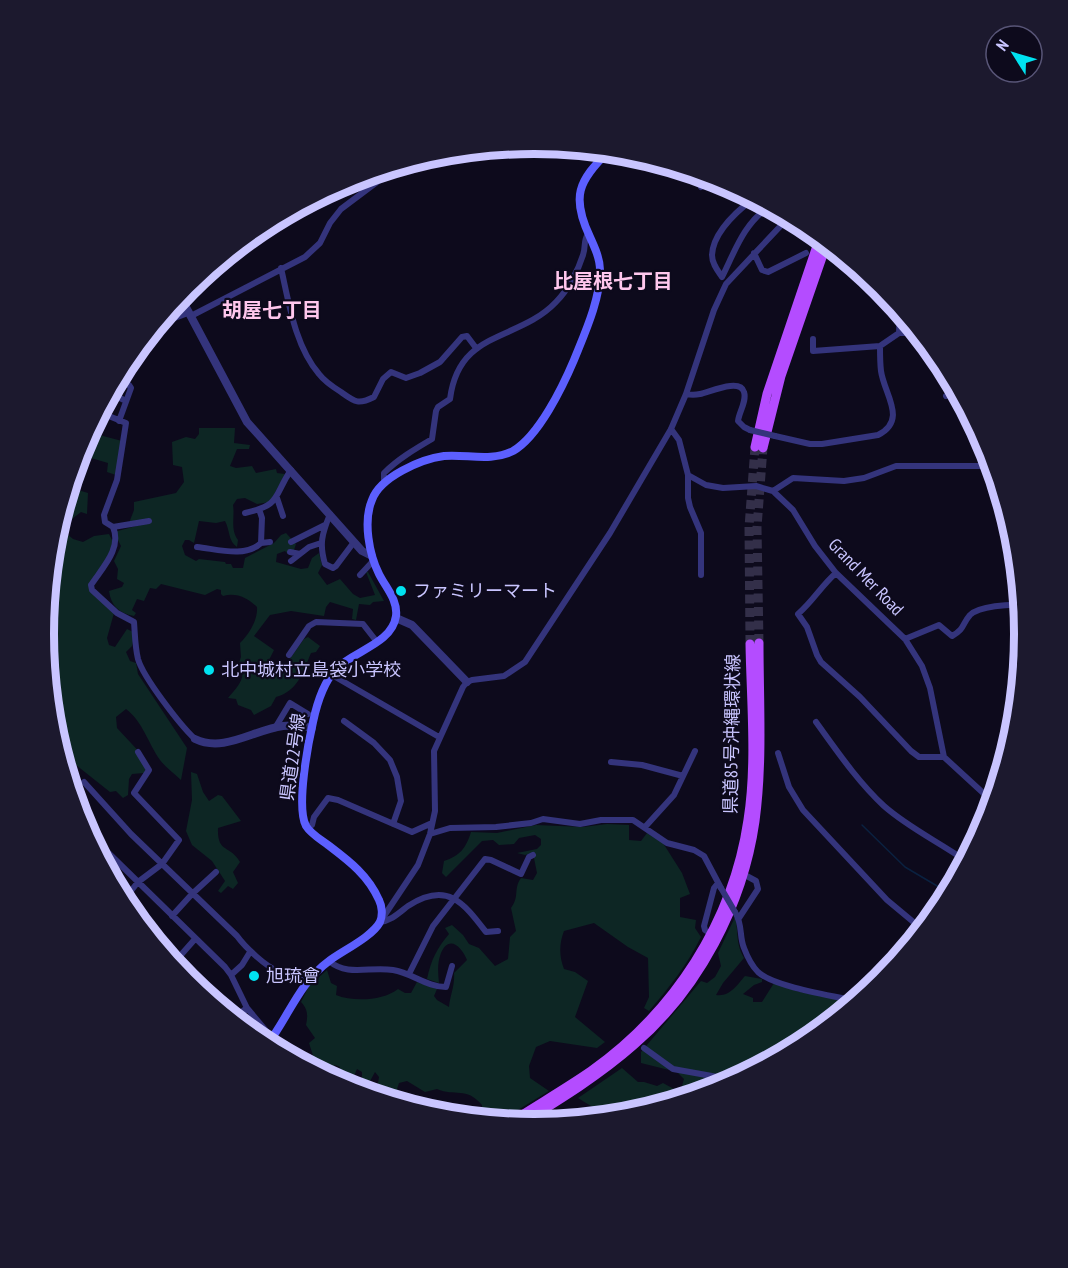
<svg xmlns="http://www.w3.org/2000/svg" width="1068" height="1268" viewBox="0 0 1068 1268" font-family="'PT Sans Narrow','Noto Sans JP',sans-serif">
  <style>
    .green { fill: #0d2624 }
    .lines { fill: none; stroke-linecap: round; stroke-linejoin: round }
    .stream { stroke: #0a2140; stroke-width: 1.5 }
    .primary-tunnel { stroke: #332f49; stroke-width: 9; stroke-dasharray: 9 4.5; stroke-linecap: butt }
    .minor { stroke: #34347c; stroke-width: 6 }
    .tertiary { stroke: #34347c; stroke-width: 8 }
    .secondary { stroke: #5c5fff; stroke-width: 8 }
    .primary { stroke: #b44cff; stroke-width: 9 }
    .minor-bridge { stroke: #34347c; stroke-width: 6 }
    .poi-dot { fill: #00e2f0; stroke: #0d0a1c; stroke-width: 2 }
    .labels { text-anchor: middle; stroke-width: 4.5; stroke-linejoin: round; paint-order: stroke }
    .street-label { font-size: 18px; fill: #c9c5ff; stroke: #0d0a1c }
    .poi-label { font-size: 18px; fill: #c9c5ff; stroke: #0d0a1c; text-anchor: start }
    .neighbourhood-label { font-size: 20px; font-weight: bold; fill: #ffc7ed; stroke: #0d0a1c }
    .rim { fill: none; stroke: #c9c5ff; stroke-width: 8 }
  </style>
  <rect width="100%" height="100%" fill="#0d0a1c"/>
  <path class="green" d="M199,428h36l-1,15 16,2 -1,4h-12l-7,17 6,2 16,-2 4,7 20,-4 1,4 8,1 -15,28 -13,2 -12,-6 -8,1 -4,6c2,12 -3,24 5,35l-1,7c-9,-6 -7,-17 -12,-26l-9,2 -17,-2 -5,22 -5,-3h-4l-3,6 3,9 11,6 3,-2 26,3 1,2h5l2,4h10l2,-10 29,-15 7,-8 5,-2 10,11 -2,6 -6,4 -3,-3 -8,3 -1,8 25,7 7,-1 4,-10 7,-5 3,12 -4,8 9,12 13,-6 13,15 7,4 15,-3 -9,-23h2l16,29 -11,1 -3,3 -11,-1 -3,16 -4,-1 1,-10 -23,-7 -4,5 -2,9 -33,-5 -21,4 -16,21 20,14 -5,10 3,6 7,4 5,-3 20,-28 4,-2 12,9 -4,6 -5,1c-8,19 -13,38 -35,44l-5,9 -17,9 -3,-5 -13,-5 -2,-6 -8,-1c10,-12 20,-21 11,-35l2,-6 -1,-14c9,-9 18,-23 17,-36 -9,-9 -21,-15 -34,-11l-2,-2v-4l-4,-1 -12,6 -44,-11 -5,5 -6,-1 -6,13 -7,-2 -5,11 4,3 -2,3c-15,-3 -23,-10 -25,-25l13,-4 2,-4 -7,-4 1,-10 -4,-8 7,-15 -7,-14 37,-10 -22,1 5,-13v-8l42,-9 8,-11 -2,-15 -9,-2 -1,-23 14,-5 9,2 4,-5z
    M88,432l34,9 -6,34 -9,-3 1,-9 -17,-5 1,-15 -7,-2 -3,30 -8,-1 7,-24z
    M68,487l20,6 -1,21 -6,-2 -13,10 -3,10 8,7 10,3 11,-6 15,-2 7,14 -27,42 25,23 -7,25 2,7 6,2 12,-18 8,4 -3,13 -6,6 4,9 6,2 2,11 49,74 -6,32c-7,-7 -16,-13 -21,-20 -12,-17 -17,-38 -34,-51l-10,8 1,11 27,29 4,9 -4,7 -12,1 -3,5 -1,16 -5,3 -7,-7 -6,1 -34,-27 -2,-7 -15,-9 -6,-20 -9,-95 9,-96z
    M191,772l6,2 6,18 6,9 9,-6 4,1 19,25 -23,7c-1,26 12,16 22,34l-7,10 5,11 -5,6 -5,-3 -7,7 -3,-2 7,-10 -13,-20 -20,-16 -6,-14 6,-31z
    M607,824l22,1v15l12,1 6,-8 16,10 19,30 8,21 -10,4v19l16,3 -1,8 6,9c-14,28 -32,51 -52,74l-5,-3 5,-11 -1,-39 -20,-11 -34,-24 -30,8c-5,13 -5,25 0,38l11,3 13,9 -13,36 30,25 -8,6 -47,-7 -14,6 -7,19 1,12 19,13 -49,30 -19,-2 1,-14c-16,-19 -27,-8 -45,-16l-12,3 -18,-11 -8,2 -2,6 9,8 5,10 -35,-11 3,-19 -4,-5 -6,11 -7,-3v-8l-5,-3 -3,7 -8,-4 -5,5 -3,-3 2,-7 -5,-2 -3,4 -4,-2 -6,7 -5,-6 -8,-25 6,-5 -9,-13c2,-9 2,-16 -5,-23l8,-16 18,-16 4,13 6,3 -1,9c17,7 47,6 62,-6l7,4h6l6,-11 20,7 -3,7 3,4 12,7c1,-12 6,-21 5,-34l13,-13c-5,-13 -18,-26 -26,-7 -4,10 -3,20 -2,30l-12,-4c4,-19 10,-31 22,-45l-4,-6 7,-3 11,10 6,9 10,4 16,18 13,-7 2,-22 6,-6 -5,-23c9,-12 2,-19 10,-30l12,2 4,-7 -4,-20 -8,2 -8,-2 20,-4 4,-4v-6l-6,-4 -16,3 -5,6 -15,1 -6,-5 -11,1 -36,36 -4,-4 2,-12c16,-5 22,-13 27,-29l26,1 39,-8 47,2z
    M735,917c4,16 0,25 9,41l-21,25 -7,12c14,2 21,-10 29,-19l17,3v3l-8,3 -11,9 10,4v4h9l12,-19 22,8 58,12 -48,39 -81,43 -22,-2 -1,10 -73,22c-21,2 -34,-6 -51,-17l44,-30 16,14h6l13,4 6,-3 11,6h7l3,-10 -7,-7 -36,-9v-11l60,-71 6,2 8,-6 6,-11 -3,-13z"/>
  <g class="lines">
    <path class="stream" d="M862,825l43,42 44,26"/>
    <path class="primary-tunnel" d="M759,643l-2,-116 6,-79
      M750,644l-1,-117 6,-80"/>
    <path class="minor" d="M701,187l14,-8
      M754,198c-17,13 -41,35 -42,57 0,9 6,16 10,22 13,-26 22,-54 48,-71
      M754,253l8,17 6,2 38,-19
      M281,268c8,35 14,78 38,106 6,8 14,13 22,18 14,10 17,13 33,5l9,-18 8,-7 15,6 14,-5 20,-11 22,-25 5,-1 9,12
      M191,316l114,-59 15,-14 10,-20 11,-14 60,-45
      M156,325l32,-12
      M899,333l1,-22
      M813,339v12l67,-5 19,-13h19
      M118,376l11,9 2,3 -12,33
      M686,394c5,1 9,1 14,0 10,-2 40,-16 44,-2 3,9 -5,20 -6,29l6,6 6,3
      M946,396l11,-5
      M118,397l8,4
      M99,412l27,11 -9,57 -13,35 1,7 8,5 36,-6
      M671,429l8,11 9,35 18,10 17,3 33,-2 17,5 20,19 22,36 21,27 69,66 17,27 8,22 14,69 49,45
      M775,436l35,8h12l56,-9c30,-15 6,-41 3,-64 -1,-8 -1,-17 -1,-25
      M688,475v23l2,9 11,26v42
      M384,482v-9c14,-14 31,-24 48,-34l4,-28 2,-4 12,-8c9,-70 68,-57 106,-97 12,-12 22,-31 27,-47 3,-8 0,-14 5,-21
      M773,491l20,-13 51,3 20,-3 32,-12h97
      M277,498l6,18
      M245,513c37,-8 28,-17 46,-43
      M330,514c-8,20 -11,30 -5,50l8,4 3,-2 18,-24
      M113,527c9,21 -10,40 -22,58l1,5 25,23 17,9c1,12 1,25 4,37 5,18 42,66 57,80
      M291,542l34,-17
      M261,543l9,-1
      M197,547c20,2 48,11 64,-4l1,-25 -3,-9
      M290,552l10,2
      M291,561l18,-14 12,-4
      M836,573c-14,12 -23,28 -38,41l9,13 10,28 4,7 39,35 51,54 8,6h25
      M360,575l14,-15
      M905,639l34,-14 13,11c13,-7 10,-12 18,-21 9,-9 40,-11 52,-10
      M289,655l20,-29 7,-4 47,2 14,18
      M332,675l107,62
      M344,721l30,22 16,17 7,17 4,24 -8,23
      M816,722c21,29 42,60 68,84 25,22 55,36 82,55
      M275,728l15,-25 18,11
      M778,753l11,34 14,23 84,90 36,30
      M611,762l31,3 41,11
      M84,782l47,52 106,102c8,11 29,31 41,35 12,4 16,4 27,11
      M307,827l5,-2 2,-8 14,-19 10,2 74,32 20,-9
      M645,827l29,-32 21,-44
      M85,830l140,137 6,8 16,33 25,30
      M430,834l20,-6 46,-1 35,-4 12,-4 37,5 21,-4h32l34,23 27,7 10,6 17,32
      M123,901l15,-19 24,-18 17,-24 -45,-47 15,-23 -11,-18
      M735,912c8,13 4,24 9,36 3,8 8,18 14,24 16,15 76,24 99,29
      M172,916l20,-22 24,-22
      M739,918l19,-29 -2,-8 -13,-7
      M382,919l36,-54 12,-31 5,-23 -1,-60 29,-64 4,-5 5,-2 32,-4 21,-14 85,-129 61,-104 15,-35 28,-84 12,-26 63,-67
      M379,922c12,-1 20,-9 29,-16 39,-25 55,-4 78,26l12,-1
      M711,934l-6,-4 -1,-4 10,-38 4,-5
      M329,961c19,16 41,5 64,9 19,3 34,17 53,17l6,-21
      M173,964l22,-25
      M409,974l24,-48 52,-67 6,1 30,14 8,-17 4,-2
      M231,975l11,-10 8,-13
      M233,1018l14,-10
      M244,1028l12,-8
      M255,1037l7,-9
      M644,1048l29,21 61,11"/>
    <path class="tertiary" d="M180,296l67,126 115,129 10,5
      M396,618l16,7 55,57
      M195,739c29,14 58,-9 88,-13 9,-1 19,0 29,2"/>
    <path class="secondary" d="M267,1045c22,-29 32,-62 62,-84 13,-10 43,-24 51,-39 3,-7 2,-16 -1,-22 -11,-25 -30,-39 -51,-55 -8,-6 -17,-11 -22,-19 -10,-19 2,-82 7,-104 4,-19 10,-39 23,-53 17,-18 56,-25 60,-53 2,-16 -10,-28 -17,-42 -10,-20 -16,-53 -7,-74 8,-23 49,-41 72,-44 23,-2 47,6 69,-5 26,-15 50,-65 61,-91 10,-25 27,-62 26,-90 0,-11 -5,-22 -10,-33 -19,-40 -12,-56 19,-86"/>
    <path class="primary" d="M755,447l12,-53 53,-157
      M763,448l18,-72 46,-133
      M511,1122c26,-17 54,-33 80,-51 83,-59 142,-149 157,-251 9,-57 3,-118 2,-176
      M522,1123c39,-24 78,-48 112,-78 65,-56 109,-140 121,-224 8,-59 4,-119 4,-178"/>
    <path class="minor-bridge" d="M750,430l25,6
      M721,888l14,24"/>
  </g>
  <g class="poi-dot">
    <circle cx="401" cy="591" r="6"/>
    <circle cx="209" cy="670" r="6"/>
    <circle cx="254" cy="976" r="6"/>
  </g>
  <g class="labels">
    <g class="street-label">
      <text transform="translate(866 577) rotate(46)" y="6">Grand Mer Road</text>
      <text transform="translate(732 734) rotate(-89)" y="6">県道85号沖縄環状線</text>
      <text transform="translate(293 757) rotate(-82)" y="6">県道22号線</text>
    </g>
    <g class="poi-label">
      <text x="413" y="597">ファミリーマート</text>
      <text x="221" y="676">北中城村立島袋小学校</text>
      <text x="266" y="982">旭琉會</text>
    </g>
    <g class="neighbourhood-label">
      <text x="613" y="288">比屋根七丁目</text>
      <text x="272" y="317">胡屋七丁目</text>
    </g>
  </g>
  <path d="M0 0H1068V1268H0ZM54 634a480 480 0 1 1 960 0a480 480 0 1 1-960 0Z" fill="#1c192e" fill-rule="evenodd"/>
  <path class="rim" d="M54 634a480 480 0 1 1 960 0a480 480 0 1 1-960 0Z"/>
  <g transform="translate(1014 54) rotate(307)"><circle r="28" fill="#0d0a1c" stroke="#585577" stroke-width="1.5"/>
  <path d="M0-4.5L10 22L0 15L-10 22Z" fill="#00e2f0"/>
  <text y="-9" font-size="16" font-weight="bold" text-anchor="middle" fill="#c9c5ff">N</text>
  </g>
</svg>
